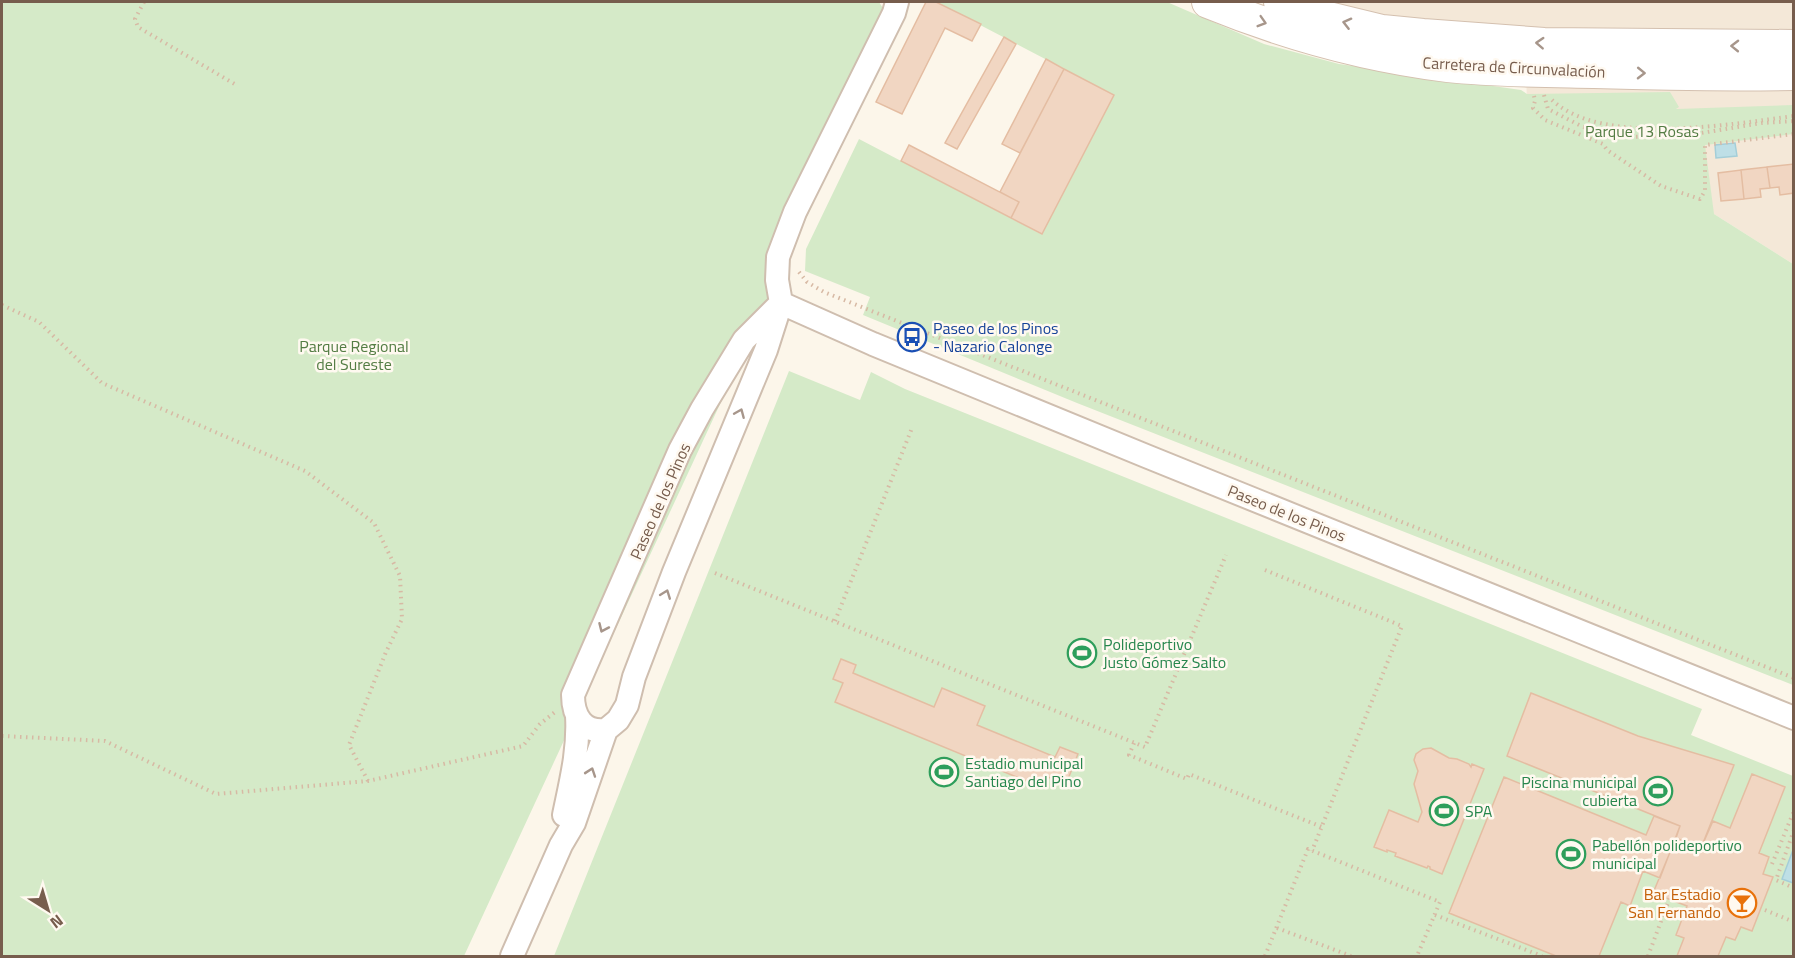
<svg xmlns="http://www.w3.org/2000/svg" width="1795" height="958" viewBox="0 0 1795 958" font-family="'Titillium Web',sans-serif">
  <style>
    .residential { fill: #f4e8d8 }
    .green { fill: #d5eac8 }
    .water { fill: #bedfe6; stroke: #a4ced8; stroke-width: 1.5 }
    .building { fill: #f1d6c2; stroke: #e4bda2; stroke-width: 1.5 }
    .lines { fill: none; stroke-linecap: round; stroke-linejoin: round }
    .street-casing { stroke: #cfbeaf; stroke-width: 26 }
    .secondary-casing { stroke: #d4c0af; stroke-width: 34 }
    .path { stroke: #d7b9a4; stroke-width: 4; stroke-dasharray: 1.5 4.5; stroke-linecap: butt }
    .street { stroke: #fff; stroke-width: 22 }
    .secondary { stroke: #fff; stroke-width: 32 }
    .oneway { stroke: #a7968b }
    .labels { text-anchor: middle; stroke-width: 5; stroke-linejoin: round; paint-order: stroke }
    .street-label { font-size: 16px; fill: #775d4d; stroke: #fff9f0 }
    .park-label { font-size: 16px; fill: #547d44; stroke: #fff9f0 }
    .transit-label { font-size: 16px; fill: #164399; stroke: #fff9f0; text-anchor: start }
    .leisure-label { font-size: 16px; fill: #27864d; stroke: #fff9f0; text-anchor: start }
    .food-label { font-size: 16px; fill: #c56008; stroke: #fff9f0; text-anchor: end }
  </style>
  <rect width="100%" height="100%" fill="#fcf6ea"/>
  <path class="residential" d="M1317,2h476v262l-79,-50 -187,-109 -2,-73 -102,-8z"/>
  <path class="green" d="M2,2h877l16,25 -431,929h-462z
    M936,2h231l97,42 75,20 182,26 6,4 143,-2 9,15 -3,2 117,-4v29l-88,11 9,69 79,50v421l-716,-282 -214,-88 7,-18 -65,-26 1,-22 53,-110 182,95 73,-139z
    M789,371l71,29 11,-28 34,17 797,320 -11,26 102,41v180h-1239z"/>
  <path class="water" d="M1735,143l2,13 -21,2 -1,-13z
    M1793,850v33l-11,-4z"/>
  <path class="building" d="M926,2h10l45,22 -9,17 -27,-13 -43,86 -26,-12z
    M1004,37l12,7 -59,105 -12,-6z
    M1046,59l18,10 -44,84 -18,-9z
    M1064,69l50,26 -72,139 -31,-16 8,-16 -19,-10z
    M909,145l110,57 -8,16 -110,-57z
    M1794,164v29l-14,2 -1,-8 -9,1 -3,-21z
    M1767,167l3,21 -10,1 1,8 -17,2 -3,-29z
    M1741,170l3,29 -23,2 -3,-28z
    M841,659l15,6 -3,8 81,34 8,-19 43,18 -8,19 78,32 5,-10 18,7 -12,30 -18,-7 -5,11 -208,-86 8,-19 -10,-4z
    M1531,693l107,43 96,29 -33,83 -25,-10 4,-12 -173,-70z
    M1431,748l18,10 8,1 12,5 2,3 1,-3 12,5 -42,105 -12,-5v-2l-2,-1 -1,2 -32,-12 1,-3 -9,-3v2l-13,-5 15,-37 29,12 4,-10 -8,-28 4,-13 -4,-11 2,-6 7,-5z
    M1752,774l33,13 -26,66 10,4 -6,17 10,3 -21,54 -11,-4 -6,13 -9,-3 -8,19h-41l7,-18 -8,-3 11,-29 -34,-13 23,-55 25,10 12,-27 17,7z
    M1504,777l142,58 8,-19 26,10 -20,52 -17,-7 -13,35 -9,-4 -22,54h-43l-107,-43z"/>
  <g class="lines">
    <g class="street-casing">
      <path id="street" d="M781,303l92,41 273,112 648,262
        M606,730c-23,3 -33,-14 -33,-35l107,-245 22,-41 42,-69 34,-34
        M564,815c7,-34 15,-65 13,-99
        M512,956l49,-111 13,-22 32,-93 12,-10 9,-15 7,-28 40,-105 92,-222 15,-47 -4,-23 1,-23 17,-45 99,-199 3,-11"/>
    </g>
    <g class="secondary-casing">
      <path id="secondary" d="M1208,2c76,31 158,54 240,64 48,5 97,5 146,6 66,2 133,3 200,2
        M1280,2l36,13 66,16 41,4 121,9 250,2"/>
    </g>
    <path class="path" d="M144,2l-9,17 3,8 100,59
      M1544,95l4,14 35,18 48,10 64,-3 67,-11 32,-2
      M1534,96l1,5 -2,7 12,12 58,24 4,6 54,36 39,13 5,-8v-46l89,-11
      M1552,100c50,47 179,24 242,16
      M799,272l8,10 17,10 970,386
      M2,305l37,17 63,61 203,88 69,52 26,53 2,43 -16,33 -37,93 19,36
      M1265,570l137,56 -90,225
      M715,573l430,174 81,-192
      M835,621l77,-193
      M2,736l103,5 111,53 152,-13 155,-35 17,-22 15,-12
      M1134,743l-5,12 58,24 2,-5 133,53
      M1794,830l-18,50 18,8
      M1772,864l22,-53
      M1765,910l29,12
      M1435,915l107,41
      M1277,928l74,28
      M1265,956l43,-107 132,53 -23,54
      M1648,956l21,-56"/>
    <use href="#street" class="street"/>
    <use href="#secondary" class="secondary"/>
  </g>
  <defs><path id="oneway-chevron" d="M-2-3.5L2.5 0L-2 3.5" fill="none" stroke-width="1.6" stroke-linecap="round" stroke-linejoin="round" transform="scale(1.5)"/></defs>
  <g class="oneway">
    <use href="#oneway-chevron" transform="translate(1262 22) rotate(17)"/>
    <use href="#oneway-chevron" transform="translate(1347 23) rotate(-166)"/>
    <use href="#oneway-chevron" transform="translate(1540 43) rotate(-177)"/>
    <use href="#oneway-chevron" transform="translate(1735 46) rotate(-179)"/>
    <use href="#oneway-chevron" transform="translate(1641 73) rotate(1)"/>
    <use href="#oneway-chevron" transform="translate(740 413) rotate(-67)"/>
    <use href="#oneway-chevron" transform="translate(666 594) rotate(-69)"/>
    <use href="#oneway-chevron" transform="translate(603 628) rotate(114)"/>
    <use href="#oneway-chevron" transform="translate(591 772) rotate(-71)"/>
  </g>
  <defs>
    <g id="bus-ring" transform="scale(1.5)"><circle r="9.5" fill="#fff9f0" stroke="#1a4fb4" stroke-width="1.5"/><path d="M-5-6H5V4H4V6H2V4H-2V6H-4V4H-5ZM-3.5-4V0h7V-4ZM-3.5 1.2v1.5H-2V1.2ZM2 1.2v1.5H3.5V1.2Z" fill="#1a4fb4"/></g>
    <g id="stadium-ring" transform="scale(1.5)"><circle r="9.5" fill="#fff9f0" stroke="#2e9e5b" stroke-width="1.5"/><path d="M0-5a6.5 5 0 1 0 0 10a6.5 5 0 1 0 0-10ZM-3.5-1.8h7v3.6h-7Z" fill="#2e9e5b"/></g>
    <g id="bar-ring" transform="scale(1.5)"><circle r="9.5" fill="#fff9f0" stroke="#e8710a" stroke-width="1.5"/><path d="M-6-5H6L.8 .8V4.5H3.5V6h-7V4.5H-.8V.8Z" fill="#e8710a"/></g>
  </defs>
  <g fill-rule="evenodd">
    <use href="#bus-ring" x="912" y="337"/>
    <use href="#stadium-ring" x="1082" y="653"/>
    <use href="#stadium-ring" x="944" y="772"/>
    <use href="#stadium-ring" x="1658" y="791"/>
    <use href="#stadium-ring" x="1444" y="811"/>
    <use href="#stadium-ring" x="1571" y="854"/>
    <use href="#bar-ring" x="1742" y="903"/>
  </g>
  <g class="labels">
    <g class="street-label">
      <text transform="translate(1514 67) rotate(3)" y="6">Carretera de Circunvalación</text>
      <text transform="translate(660 501) rotate(-66)" y="6">Paseo de los Pinos</text>
      <text transform="translate(1287 513) rotate(22)" y="6">Paseo de los Pinos</text>
    </g>
    <g class="park-label">
      <text x="1642" y="137">Parque 13 Rosas</text>
      <text x="354" y="352">Parque Regional<tspan x="354" dy="18">del Sureste</tspan></text>
    </g>
    <g class="transit-label">
      <text x="933" y="334">Paseo de los Pinos<tspan x="933" dy="18">- Nazario Calonge</tspan></text>
    </g>
    <g class="leisure-label">
      <text x="1103" y="650">Polideportivo<tspan x="1103" dy="18">Justo Gómez Salto</tspan></text>
      <text x="965" y="769">Estadio municipal<tspan x="965" dy="18">Santiago del Pino</tspan></text>
      <text x="1637" y="788" text-anchor="end">Piscina municipal<tspan x="1637" dy="18">cubierta</tspan></text>
      <text x="1465" y="817">SPA</text>
      <text x="1592" y="851">Pabellón polideportivo<tspan x="1592" dy="18">municipal</tspan></text>
    </g>
    <g class="food-label">
      <text x="1721" y="900">Bar Estadio<tspan x="1721" dy="18">San Fernando</tspan></text>
    </g>
  </g>
  <rect width="1795" height="958" fill="none" stroke="#775d4d" stroke-width="6"/>
  <g transform="translate(48 910) rotate(143)" stroke="#fff9f0" stroke-width="4.5" paint-order="stroke">
  <path d="M0-4.5L10 22L0 15L-10 22Z" fill="#775d4d"/>
  <text y="-9" font-size="16" font-weight="bold" text-anchor="middle" fill="#775d4d">N</text>
  </g>
</svg>
